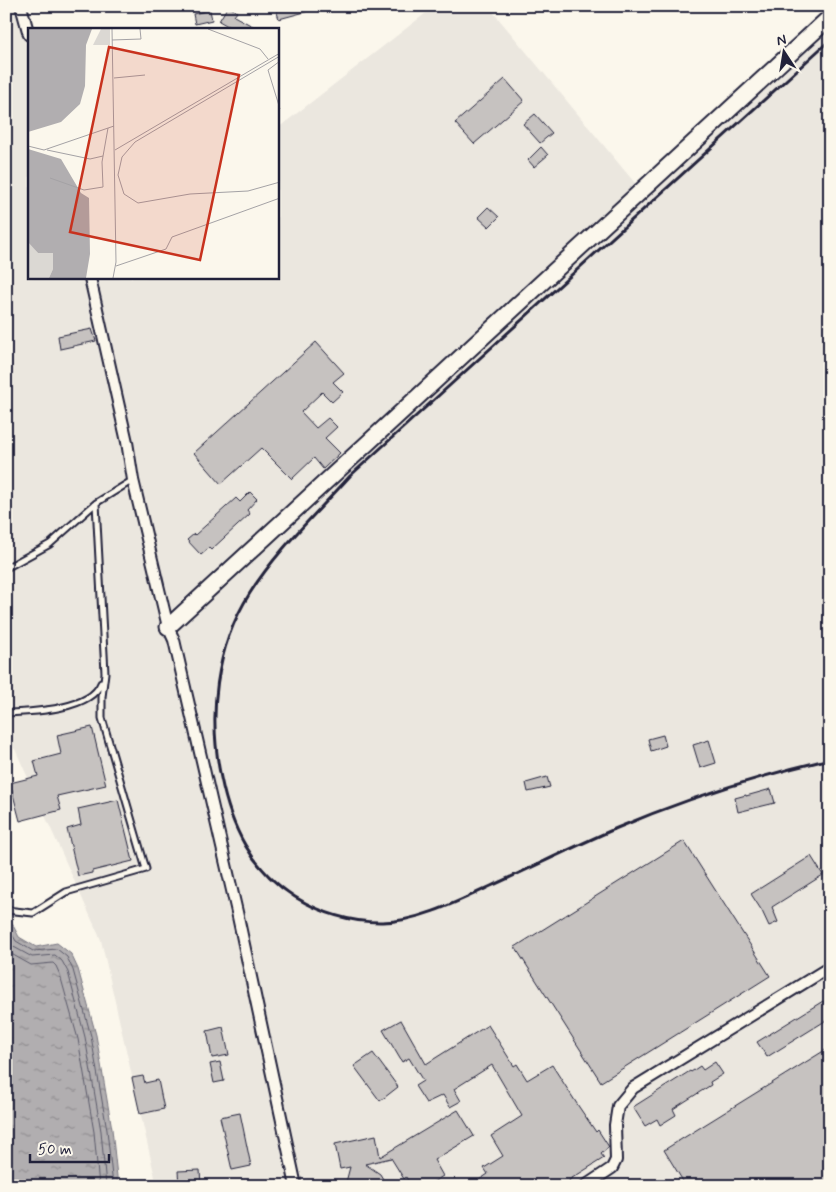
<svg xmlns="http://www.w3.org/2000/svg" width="836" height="1192" viewBox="0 0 836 1192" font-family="Mynerve,sans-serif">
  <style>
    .built { fill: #ebe7df }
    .water { fill: url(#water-ripples); stroke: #787681 }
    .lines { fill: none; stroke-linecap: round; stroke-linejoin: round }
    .shore { stroke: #5b5a6a; stroke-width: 1 }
    .building { fill: #c6c2c0; stroke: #22223b }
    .lane-casing { stroke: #22223b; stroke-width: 9 }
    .street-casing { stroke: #22223b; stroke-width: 14 }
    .primary-casing { stroke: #22223b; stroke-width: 19 }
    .lane { stroke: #fbf7ec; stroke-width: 5 }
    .street { stroke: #fbf7ec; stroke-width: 10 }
    .primary { stroke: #fbf7ec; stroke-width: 15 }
    .rail { stroke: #22223b; stroke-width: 3 }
    .inset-road { fill: none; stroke: #a4a2a5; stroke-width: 1 }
    .view { fill: #c8321e; fill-opacity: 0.15; stroke: #c8321e; stroke-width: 2.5 }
    .inset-edge { fill: none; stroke: #22223b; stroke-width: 2.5 }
  </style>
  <defs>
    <pattern id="water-ripples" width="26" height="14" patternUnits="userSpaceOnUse" patternTransform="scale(1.25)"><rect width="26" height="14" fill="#b1aeb0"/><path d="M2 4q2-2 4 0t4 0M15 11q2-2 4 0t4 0" fill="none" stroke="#908d90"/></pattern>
  </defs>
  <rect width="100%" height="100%" fill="#fbf7ec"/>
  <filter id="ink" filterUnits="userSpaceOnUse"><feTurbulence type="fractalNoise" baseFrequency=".02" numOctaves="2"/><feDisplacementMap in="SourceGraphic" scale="10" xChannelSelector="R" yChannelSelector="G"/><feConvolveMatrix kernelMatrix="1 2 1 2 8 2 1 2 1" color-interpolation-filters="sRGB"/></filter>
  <g filter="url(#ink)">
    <path class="built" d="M6,6h7l16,47v225h249v-150l157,-122h53l156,188 186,-170v1162h-673l-56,-246 -86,-191 -9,-4z"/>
    <path class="water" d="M6,912l13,25 17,10 21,-4 14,11 7,15 18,66 16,94 6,57h-112z"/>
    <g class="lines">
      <path class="shore" d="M6,924l10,17 17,10 24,-2 10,8 6,13 18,66 16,94 6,56
        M6,937l6,9 20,11 23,-2 7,6 6,11 17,65 16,94 5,55
        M6,951l25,14 22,-2 3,3 4,9 18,64 16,93 5,54"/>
    </g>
    <path class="building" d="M228,6l9,6 -3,4 24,13h-25l-14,-8z
      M275,6h41v3l-37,10z
      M210,10l2,10 -17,4 -2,-10z
      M505,79l19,22 -50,43 -19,-21z
      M535,114l17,19 -12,10 -17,-19z
      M541,147l7,8 -14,12 -6,-7z
      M488,207l11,10 -10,10 -11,-10z
      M92,329l4,12 -36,8 -2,-13z
      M316,342l28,31 -11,9 10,10 -11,10 -10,-10 -21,20 15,16 12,-10 9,9 -12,11 15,15 -17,16 -9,-11 -22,21 -31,-31 -40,36 -27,-31z
      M250,492l7,7 -10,11 3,4 -39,36 -2,-2 -8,7 -14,-15 7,-6 1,1 41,-37 4,4z
      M92,727l14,58 -49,11 4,14 -41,11 -10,-38 28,-7 -4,-15 27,-7 -4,-19z
      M663,735l3,11 -15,5 -3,-12z
      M709,740l7,23 -16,5 -7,-23z
      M547,777l3,10 -22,5 -2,-9z
      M771,789l4,14 -37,9 -3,-14 11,-3v1z
      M118,800l15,61 -41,10v2l-14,3 -11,-47 14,-4 -3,-16z
      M684,841l86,135 -169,106 -86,-135z
      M811,856l12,19 -51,32 6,15 -9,4 -7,-15 -11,-17z
      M823,1001l7,11v6l-63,39 -10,-15z
      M401,1020l25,44 62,-39 26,41 3,-2 10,16 25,-15 27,42 17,25 2,-2 11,17 -8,7 3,4 -35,22 3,6h-102l18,-12 -4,-6 19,-12 -12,-20 31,-20 -30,-51 -38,24 7,12 -11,6 -7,-12 -17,8 -11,-17 8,-5 -14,-23 -7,4 -19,-32z
      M223,1027l6,28 -17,3 -5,-27z
      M830,1047v136l-5,3h-139l-22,-36z
      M373,1053l25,34 -18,14 -26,-35z
      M220,1062l4,19 -10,2 -4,-19z
      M715,1062l8,12 -13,8 1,3 -38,24 3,6 -16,10 -3,-6 -12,7 -12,-19 57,-36 1,1 9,-6 3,4z
      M143,1076l2,7 13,-3 6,29 -24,5 -8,-36z
      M458,1110l16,26 -40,24 9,16 -16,10h-16l-5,-9 -2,2 -13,-21 -26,6 15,10 7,12h-42l5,-19 -10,2 -5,-25 41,-9 4,22z
      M240,1113l11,53 -19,4 -12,-53z
      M200,1170l1,16h-22l-1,-15z"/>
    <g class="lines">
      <g class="lane-casing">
        <path id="lane" d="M6,568l44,-24 46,-41 37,-23
          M6,713c26,-1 85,-3 95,-30
          M6,910l27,3 33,-21 80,-23 -44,-151v-21l3,-24 -9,-170"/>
      </g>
      <g class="street-casing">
        <path id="street" d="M21,6l8,29
          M90,278l37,164 6,38 35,147 6,13 63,272 59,274
          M585,1186l27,-18 4,-8 -1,-35 3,-19 15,-18 197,-121"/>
      </g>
      <g class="primary-casing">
        <path id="primary" d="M168,627l662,-610"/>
      </g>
      <use href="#lane" class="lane"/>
      <use href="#street" class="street"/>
      <use href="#primary" class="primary"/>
      <path class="rail" d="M830,40l-480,436c-34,38 -73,74 -100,117 -35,55 -42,123 -29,185 10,49 30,91 74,119 26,16 54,25 85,25 35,1 79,-21 111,-36 42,-19 84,-40 126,-58 68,-29 141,-52 213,-69"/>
    </g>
  </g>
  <g transform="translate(28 28)">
    <rect width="251" height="251" fill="#fbf7ec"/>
    <path d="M73,1h9v16h-17z" fill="#dbd8d3"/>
    <path d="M1,214l9,11h15v16l-4,9h-21z" fill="#dbd8d3"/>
    <path d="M0,1h64l-6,16 -1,41 -5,18 -19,18 -33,10zM0,121l33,10 20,34 8,5 1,56 -4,24h-37l4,-9v-16h-15l-10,-11z" fill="#b1aeb0"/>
    <path class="inset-road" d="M84,1l4,233 -3,16M180,1l52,20 8,10M84,12l29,-1 -1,-10M252,28l-145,86 -13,15 -4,18 6,19 14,9 52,-9 58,-3 32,-9M252,33l-12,9 12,39M86,50l31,-3M0,118l16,4 70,-24M19,122l43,9 13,-3M87,122l165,-97M22,150l34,12 19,-3 -1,-25 6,-34M88,238l50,-17 6,-12 108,-39"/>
    <path class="view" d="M81,19l130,28 -39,185 -130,-28z"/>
    <rect width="251" height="251" class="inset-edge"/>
  </g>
  <rect width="836" height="1192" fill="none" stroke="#fbf7ec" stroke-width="25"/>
  <rect x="12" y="12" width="811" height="1167" fill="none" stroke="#22223b" stroke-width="2" filter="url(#ink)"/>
  <g transform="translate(784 52) rotate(348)" stroke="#fbf7ec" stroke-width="4" paint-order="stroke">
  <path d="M0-4L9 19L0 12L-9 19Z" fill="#22223b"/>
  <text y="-8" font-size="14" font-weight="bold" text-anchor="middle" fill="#22223b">N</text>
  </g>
  <path d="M30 1154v8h79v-8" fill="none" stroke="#22223b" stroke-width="2.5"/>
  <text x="38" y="1154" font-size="15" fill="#22223b" stroke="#fbf7ec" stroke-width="4" paint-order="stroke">50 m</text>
</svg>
